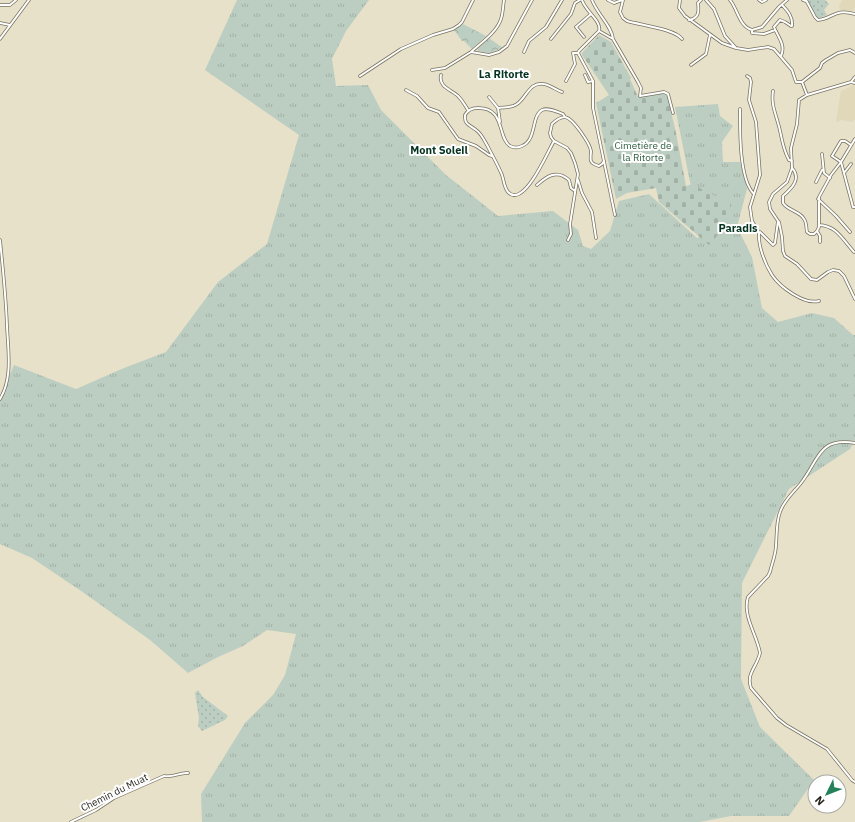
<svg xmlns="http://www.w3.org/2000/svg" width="855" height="822" viewBox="0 0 855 822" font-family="'IBM Plex Sans',sans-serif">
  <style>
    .built { fill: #e1d8ba }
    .grass { fill: url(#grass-tufts) }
    .forest { fill: url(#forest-crowns) }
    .cemetery { fill: url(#cemetery-stones) }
    .garden { fill: url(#garden-dots) }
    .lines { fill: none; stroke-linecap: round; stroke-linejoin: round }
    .minor-casing { stroke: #78725f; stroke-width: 3.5 }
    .minor { stroke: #fff; stroke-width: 2 }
    .labels { text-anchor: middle; stroke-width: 4; stroke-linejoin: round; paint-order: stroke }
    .park-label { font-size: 10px; fill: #2f5e40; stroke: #fff }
    .street-label { font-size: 10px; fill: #29261e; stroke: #fff }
    .neighbourhood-label { font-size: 11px; font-weight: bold; fill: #043320; stroke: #fff }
  </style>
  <defs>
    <pattern id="grass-tufts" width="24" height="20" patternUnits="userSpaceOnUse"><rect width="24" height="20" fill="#bccec1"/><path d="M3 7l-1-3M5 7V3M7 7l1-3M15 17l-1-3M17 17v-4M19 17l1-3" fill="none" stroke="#a2b1a5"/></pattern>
    <pattern id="forest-crowns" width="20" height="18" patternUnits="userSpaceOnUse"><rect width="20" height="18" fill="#bccec1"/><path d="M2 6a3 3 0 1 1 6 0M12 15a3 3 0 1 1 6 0" fill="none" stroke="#a2b1a5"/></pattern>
    <pattern id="cemetery-stones" width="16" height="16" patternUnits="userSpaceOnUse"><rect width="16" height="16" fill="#bccec1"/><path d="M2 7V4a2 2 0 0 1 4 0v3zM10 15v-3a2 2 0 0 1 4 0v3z" fill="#a2b1a5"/></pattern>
    <pattern id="garden-dots" width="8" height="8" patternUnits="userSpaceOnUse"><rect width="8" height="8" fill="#bccec1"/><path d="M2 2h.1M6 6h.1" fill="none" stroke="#a2b1a5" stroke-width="1.8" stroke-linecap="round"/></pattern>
  </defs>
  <rect width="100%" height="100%" fill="#e7e1ca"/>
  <path class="built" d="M842,0h13v7l-2,4 -13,-1 -1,-4z
    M854,85h1v35h-1l-2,2 -10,-2 -6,2 5,-31z"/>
  <path class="grass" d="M237,0h132l-23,31 -14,28 4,27 32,-1 13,25 65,65 52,41 55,-5 25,19 5,16 8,3 19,-18 9,-30 30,-7 48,44 18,-10 -24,-41 -16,-80 43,-3 2,12 13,10 -11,16 1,20h17l7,27 -10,38 15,30 10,51 16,14 34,-9 22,5 19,17h2v105l-5,9 -61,40 -47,94 -1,96 19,48 54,53 -25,36h-58l-31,6h-498l-1,-28 44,-71 28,-28 12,-20 11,-41 -29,-4 -24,16 -25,11 -30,16 -38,-33 -66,-47 -52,-35 -32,-14v-148l14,-31 62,24 48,-21 42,-16 52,-70 49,-38 32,-109 -94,-65z"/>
  <path class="forest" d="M463,24l23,12 -14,13 -8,-8h-2l-8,-11z
    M489,38l14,10 -14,5 -11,-2v-2z"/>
  <path class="cemetery" d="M599,35l12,7 20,36 -1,1 8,18 26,-4 3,1 9,39 10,53 7,-2 15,9 22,9c7,17 -11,31 -21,43l-50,-43 -3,-14 -29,5 -11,6 -20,-96 13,-8 -27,-40v-2z"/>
  <path class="garden" d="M808,0h17l4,4 -5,6 3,5 -7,3 -4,-1z
    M198,690l5,7 25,19 -3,4 -23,11 -4,-5 1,-8 -4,-25z"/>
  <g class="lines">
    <g class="minor-casing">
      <path id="minor" d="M582,0c3,11 20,21 17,31
        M592,0c5,14 20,26 21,39
        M608,0l6,3 8,-3
        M623,0l-3,12 3,6 4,3c13,4 48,8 55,18
        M680,0l-1,8 6,8 37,27 14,5 12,2 20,-3 6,2 18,21 4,12h6l5,13
        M706,0l8,9 11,27 10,11
        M730,0c8,10 9,26 22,30l10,-3 17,-20 8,-7
        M759,0l3,2 4,-2
        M803,0l3,1
        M806,0l9,17 3,3c15,-1 16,-12 37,-6
        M0,5h10l6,-5
        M689,20c10,-2 10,-8 9,-17l3,-3
        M0,23l10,2
        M752,30v3l12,1 11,-4
        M599,31l-20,20 -1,2 15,28v27l22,107
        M599,31l14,8 25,43 3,6 -1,8 24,-4 4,2 5,19
        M584,37l-8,-10 15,-13
        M0,39l29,-39
        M551,39l20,-25 4,-11 5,-3
        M471,52c10,-9 26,-20 30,-33 2,-6 2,-13 3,-19
        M524,52l5,-11 17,-14 16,-27
        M781,56c5,-11 -3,-19 -7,-29l6,-7 5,2 6,4h1c1,-9 -4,-15 -10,-21
        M691,65l15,-11 4,-19
        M432,70l13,-2 26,-16 18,3 10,-3 8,-6 25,-46
        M441,75c-3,12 11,15 17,21 4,4 7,9 10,14
        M585,75l3,7 5,-1
        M360,76l41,-27 32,-14 20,-6 6,-4 3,-3 11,-22
        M747,76l3,2 1,4 -2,18 7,22 4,53 -10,32 2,14 7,12 1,-1 13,13 2,-2 3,-22 -8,-12 -1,-7 4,-8 14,-12 5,-14 -1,-20 6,-24 2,-24 8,-5 44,-13 4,1
        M566,81l9,-17 -2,-11h5
        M802,82l18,-14 2,-5 4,-3 12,-7 12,-3 5,3
        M851,82l4,-5
        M406,90l11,6 11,12 11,4 19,27 18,7 13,9 3,1
        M773,91c-2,12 2,21 5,32 4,13 4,25 11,37l3,1
        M489,97l9,11 2,14
        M498,108c7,-1 14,0 19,-4 9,-6 13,-23 27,-20 6,1 12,6 18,8
        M740,109c0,21 -1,68 13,84
        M554,141c-6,10 -30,68 -46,51 -4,-5 -4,-11 -6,-17 -4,-10 -10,-20 -15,-30 -3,-5 -6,-12 -11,-15 -6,-5 -12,-5 -11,-15 3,-5 6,-7 12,-7 29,-1 20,30 33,38 4,2 8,2 12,0 15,-6 9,-30 20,-36 6,-3 15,2 21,4l2,3
        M822,154l2,19 6,5
        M841,162l12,45h2
        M841,162l-9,-6 9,-15h4l6,4
        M792,168c10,11 -1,21 -9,28v7c5,8 17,8 21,16 3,4 2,9 3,13l3,2h4l3,-3 2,-4v-30l12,-22 10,-13 14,-23
        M844,173l7,-9
        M578,180l4,13 10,19 4,26
        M816,182l6,-12
        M537,185c10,-9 20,-16 32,-5l2,8 4,3
        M818,199l18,17 14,16
        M779,222l3,15 1,14 2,5 12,8 14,15 6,1 11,-8 5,-2 6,1 5,5 11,23
        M819,225c18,1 23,14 35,27
        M817,231l3,5v6
        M759,233c-1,13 6,31 13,42 8,12 32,30 47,26
        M0,240c3,29 6,58 7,86 1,24 6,52 -7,73
        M568,240l3,-6 -1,-10 8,-50 -3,-11 -4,-10 -4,-5 -13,-7 -3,-4 -1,-4 2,-9c3,-3 8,-7 13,-7 8,1 25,27 26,34 0,3 -1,7 0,10 1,3 5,4 8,5l3,-2 2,-3
        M855,443c-37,-6 -36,17 -54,40 -7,9 -17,17 -21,29 -4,11 -3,22 -4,33 0,9 -4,18 -6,27l-2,4 -20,21c-6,18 9,38 12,56 -3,14 -14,20 -9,35l26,30 9,7 41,24 25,31 3,2
        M71,822l25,-12 18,-12 50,-22c9,2 16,-4 24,-3"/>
    </g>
    <use href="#minor" class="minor"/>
  </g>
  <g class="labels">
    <g class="park-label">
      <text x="643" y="149">Cimetière de<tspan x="643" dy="12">la Ritorte</tspan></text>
    </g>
    <g class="street-label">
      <text transform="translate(114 792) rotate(-26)" y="4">Chemin du Muat</text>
    </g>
    <g class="neighbourhood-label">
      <text x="504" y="78">La Ritorte</text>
      <text x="439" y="154">Mont Soleil</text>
      <text x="738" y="232">Paradis</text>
    </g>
  </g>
  <g transform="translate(827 794) rotate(227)"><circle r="19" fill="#ffffff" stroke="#a9a8a5"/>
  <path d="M0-3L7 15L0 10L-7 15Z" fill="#23825a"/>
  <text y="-6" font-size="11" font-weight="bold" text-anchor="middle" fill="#29261e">N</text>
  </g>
</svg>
